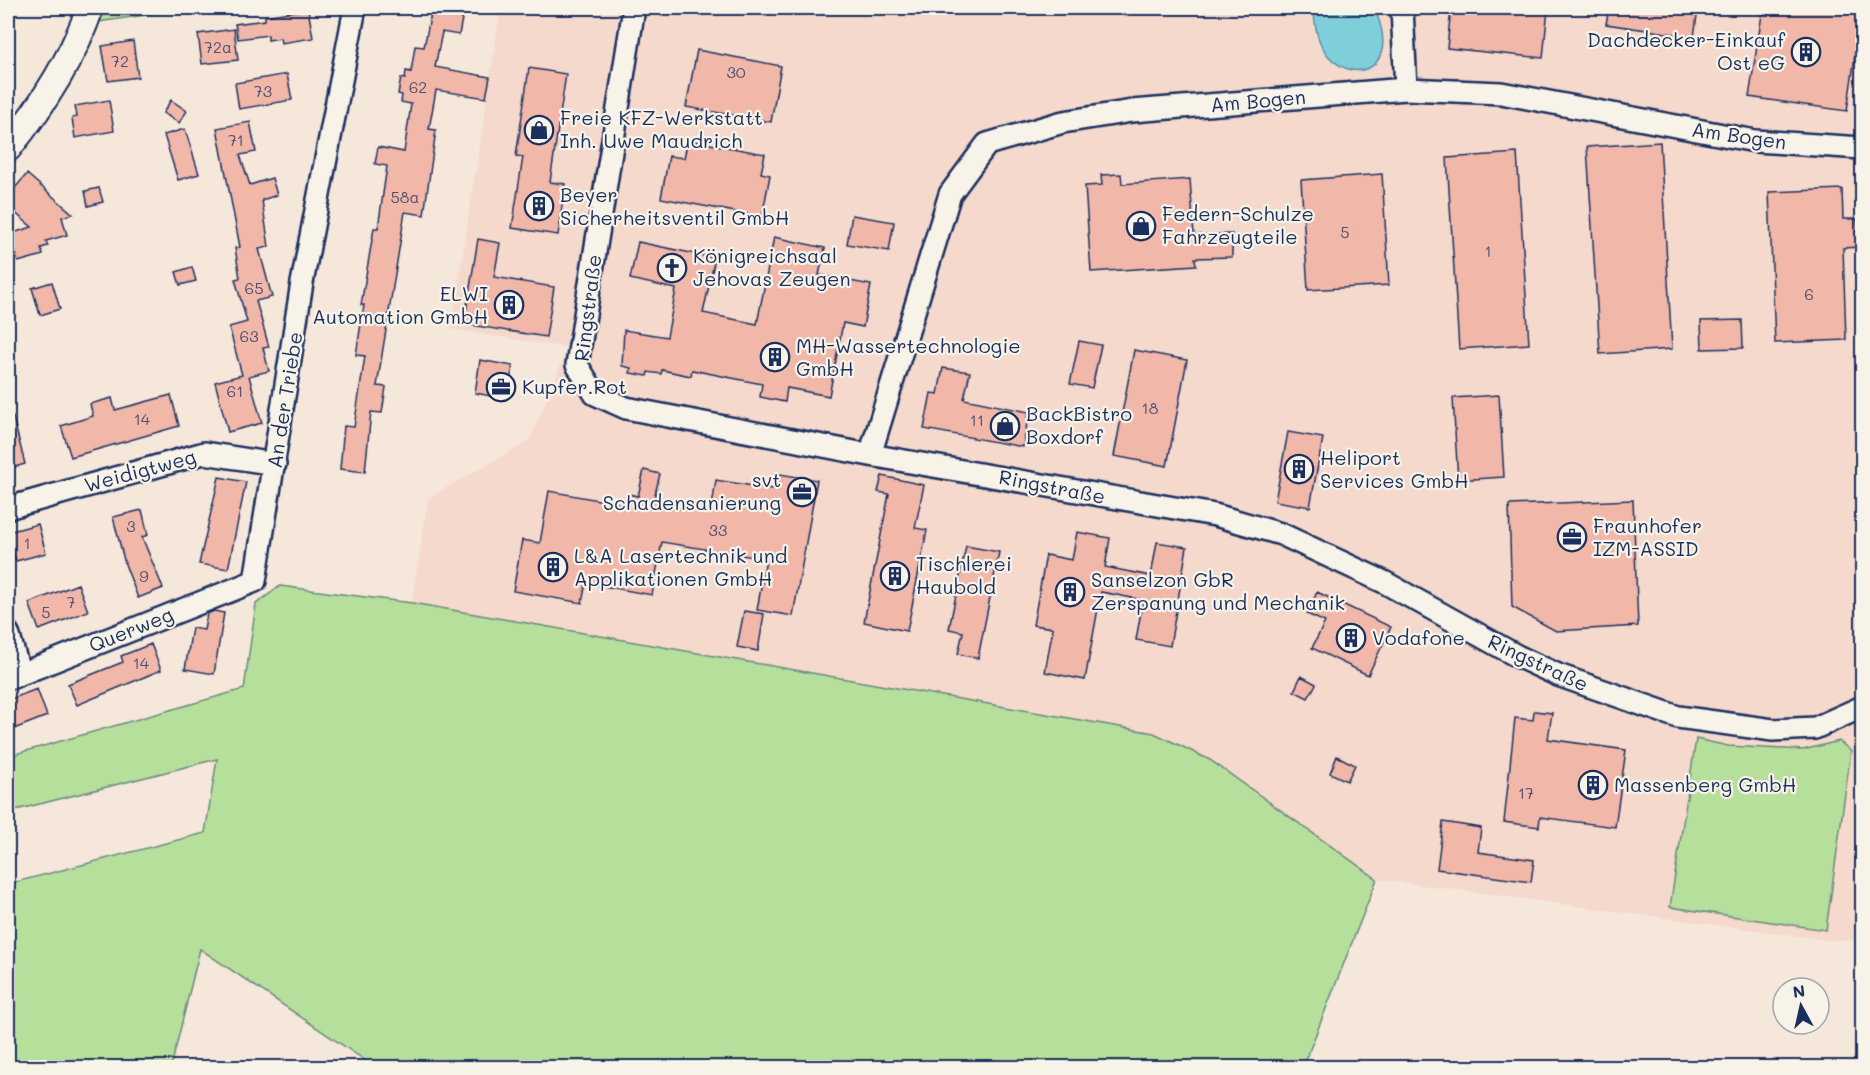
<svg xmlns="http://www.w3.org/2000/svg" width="1870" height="1075" viewBox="0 0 1870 1075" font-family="Mali,sans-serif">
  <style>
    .built { fill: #f4d9cc }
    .green { fill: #b6df9c; stroke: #68877d; stroke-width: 1.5 }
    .water { fill: #7fcfdb; stroke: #578fa9; stroke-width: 1.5 }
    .building { fill: #f1b7a9; stroke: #1b2f5e; stroke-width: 1.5 }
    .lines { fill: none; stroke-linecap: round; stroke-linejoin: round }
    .minor-casing { stroke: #1b2f5e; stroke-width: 26 }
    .tertiary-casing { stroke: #1b2f5e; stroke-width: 30 }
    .minor { stroke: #f7f3e8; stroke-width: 21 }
    .tertiary { stroke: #f7f3e8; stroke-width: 26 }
    .labels { text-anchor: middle; stroke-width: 4.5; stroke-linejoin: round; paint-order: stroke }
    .number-label { font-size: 16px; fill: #505171 }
    .poi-label { font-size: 20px; fill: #1b2f5e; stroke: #f7f3e8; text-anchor: start }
    .street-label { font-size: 20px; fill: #1b2f5e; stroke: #f7f3e8 }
  </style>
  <rect width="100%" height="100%" fill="#f6e7db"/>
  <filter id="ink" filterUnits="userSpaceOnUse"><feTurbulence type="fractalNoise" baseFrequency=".0167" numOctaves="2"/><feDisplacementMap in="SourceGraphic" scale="12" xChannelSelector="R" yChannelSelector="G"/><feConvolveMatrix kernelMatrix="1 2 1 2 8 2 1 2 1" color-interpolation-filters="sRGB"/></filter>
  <g filter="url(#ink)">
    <path class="built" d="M501,8h1361v933l-34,-1 -451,-61 -167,-119 -56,-27 -742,-130 16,-105 101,-57 39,-93 -117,-19z"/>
    <path class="green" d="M103,8h89l-94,14z
      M280,586l132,17 742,130 56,27 167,119 -74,188h-928l-175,-118 -29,118h-163v-183l197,-51 12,-74 -209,53v-56l236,-67 12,-85z
      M1696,739l32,7 75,4 36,-9 12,10 -25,179 -156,-23z"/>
    <path class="water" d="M1313,8h61c33,71 -36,81 -55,32 -4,-10 -4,-22 -6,-32z"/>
    <path class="building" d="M432,8h32l-5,27 -17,-3 -7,35 55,10 -4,21 -50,-8 -7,39 7,1 -12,85 -19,-3 -28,174 9,1 -4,26 -11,-1 -6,60 -25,-3 4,-43 10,1 11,-71 -9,-1 8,-50h-3l13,-77h4l9,-62 -12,-2 3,-17 26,5 7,-48 -10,-2 1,-7 -4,-1 3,-16 4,1 1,-8 5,1 4,-26 9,1z
      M1451,8h97l-5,50 -96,-10z
      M1609,8h89l-4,29 -88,-13z
      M1763,8h99l-15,103 -98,-14z
      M308,9l5,29 -32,5 -1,-5 -12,2v-5l-30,4 -3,-15 30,-4v-4z
      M234,29l4,31 -36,4 -4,-30z
      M133,41l5,36 -30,4 -6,-35z
      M697,50l84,16 -10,56 -85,-15z
      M529,68l37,6 -16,108 15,2 -7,51 -46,-7 11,-71 -7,-1z
      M287,74l5,26 -53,9 -4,-26z
      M109,100l5,31 -39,7 -3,-20 5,-1 -2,-11z
      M171,100l16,11 -8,12 -16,-10z
      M250,122l6,30 -16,3 10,30 22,-7 5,17 -15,5 7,47 -10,2 13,48 -16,4 13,46 -6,1 6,23 -20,5 13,47 -34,9 -13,-50 27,-7 -13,-48 18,-5 -12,-43 5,-1 -5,-30 5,-1 -23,-119z
      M185,129l14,45 -21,6 -14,-45z
      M688,140l77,14 -4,19 9,2 -8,42 -101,-19 8,-42 15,2z
      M1660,142l12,207 -72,5 -13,-207z
      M1517,153l12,191 -70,5 -12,-191z
      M27,174l46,40 -11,3 5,18 -21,6 2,5 -7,2 2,7 -25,7 -8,-28 22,-7 -24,-20v-11z
      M1121,174l1,10 68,-5 4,56 38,-1v23l-37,1 1,7 -105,7 -6,-86 17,-1 -1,-10z
      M1382,174l7,111 -81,5 -7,-110z
      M99,188l4,14 -15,4 -3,-15z
      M1842,189l1,30h14l2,28 -16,1 3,92 -71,3 -6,-151z
      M852,215l42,7 -5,29 -42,-7z
      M774,237l51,11 -6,27 52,10 -8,42 -20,-4 -14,73 -42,-8 -2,14 -25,-5 2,-13 -70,-14 -1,6 -29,-6 -1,4 -13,-2 -1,4 -17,-3 1,-5 -9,-2 2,-36 43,7 9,-48 -46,-10 8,-37 77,16 -12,55 54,11z
      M478,239l22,4 -6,34 60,10 -8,50 -82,-13z
      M192,267l4,14 -16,4 -4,-13z
      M52,282l8,27 -20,6 -8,-27z
      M1742,320l1,28 -41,1 -1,-28z
      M1079,341l22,4 -9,43 -22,-4z
      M1134,350l53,10 -20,106 -53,-10z
      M480,360l33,6 -6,33 -32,-6z
      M943,368l27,4 -6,27 65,13 -6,35 -99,-18 7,-36 7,1z
      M171,395l8,31 -108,31 -10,-31 32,-10 -3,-12 22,-6 3,12z
      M1499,395l5,82 -46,3 -5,-82z
      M8,417h5l12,47 -17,5z
      M1288,432l35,6 -13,69 -35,-6z
      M644,470l16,4 -6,24 15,3 -1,6 43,6 5,-33 62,10 2,-16 37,6 -24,136 -36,-6 9,-51 -104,-17 -10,53 -66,-12 -4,20 -69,-12 9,-51 18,3 9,-52 77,14 2,-11 10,2z
      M882,476l42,9 -9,43 12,2 -20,101 -43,-9 25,-128 -11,-2z
      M219,477l27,5 -18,87 -29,-5z
      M1633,500l5,126 -82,5 -44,-24 -3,-102z
      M142,510l6,25 -6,2 21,51 -25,10 -13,-34 -12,-47z
      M38,524l8,29 -30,8 -8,-29z
      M1077,532l33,6 -5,29 46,9 6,-34 30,5 -17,99 -34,-6 7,-40 -42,-8 -16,88 -40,-8 8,-44 -20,-3 13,-70 26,5z
      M966,546l33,6 -21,106 -20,-4 5,-22 -14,-3z
      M78,584l10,27 -49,19 -10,-27z
      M1317,592l74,35 -23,48 -56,-27 13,-26 -18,-8z
      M214,611l10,2 -10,61 -29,-5 7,-41 12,2 3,-16z
      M744,611l20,3 -6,37 -21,-4z
      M151,644l10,26 -84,35 -9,-21 55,-22 -2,-6z
      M1301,676l15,8 -8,14 -14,-7z
      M37,689l10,27 -33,13 -6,-18v-11z
      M1534,711l18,2 -4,26 78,11 -11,77 -75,-10 -1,10 -35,-5 11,-104 18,2z
      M1337,756l18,9 -8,16 -17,-8z
      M1443,822l38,6 -3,24 56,8 -3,22 -94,-13z"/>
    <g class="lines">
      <g class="minor-casing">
        <path id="minor" d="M634,8l-57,357 18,29 31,14 244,47 345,60 66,19 103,48 133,74 41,19 120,42 95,13 42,-2 47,-21
          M1402,8l4,81
          M870,455l80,-261 37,-50 76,-22 69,-11 274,-22 95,4 254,48 107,7
          M8,508l196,-55 71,11
          M8,633l12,41
          M8,679l247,-98 47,-298 53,-275"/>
      </g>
      <g class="tertiary-casing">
        <path id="tertiary" d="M8,148c35,-43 64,-88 82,-140"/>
      </g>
      <use href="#minor" class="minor"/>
      <use href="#tertiary" class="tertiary"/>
    </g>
  </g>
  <defs>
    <g id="building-ring" transform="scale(1.5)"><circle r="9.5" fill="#f7f3e8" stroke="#1b2f5e" stroke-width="1.5"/><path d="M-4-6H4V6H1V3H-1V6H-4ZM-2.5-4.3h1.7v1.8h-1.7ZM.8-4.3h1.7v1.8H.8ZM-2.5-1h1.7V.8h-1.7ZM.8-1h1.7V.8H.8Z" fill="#1b2f5e"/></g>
    <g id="shop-ring" transform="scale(1.5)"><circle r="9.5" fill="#f7f3e8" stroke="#1b2f5e" stroke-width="1.5"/><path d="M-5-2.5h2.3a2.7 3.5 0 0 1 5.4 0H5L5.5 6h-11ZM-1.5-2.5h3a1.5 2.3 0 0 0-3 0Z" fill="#1b2f5e"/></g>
    <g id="church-ring" transform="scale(1.5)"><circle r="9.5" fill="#f7f3e8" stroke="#1b2f5e" stroke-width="1.5"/><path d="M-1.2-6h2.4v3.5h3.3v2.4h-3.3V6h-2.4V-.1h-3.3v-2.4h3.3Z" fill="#1b2f5e"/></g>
    <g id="office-ring" transform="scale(1.5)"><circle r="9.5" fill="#f7f3e8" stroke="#1b2f5e" stroke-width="1.5"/><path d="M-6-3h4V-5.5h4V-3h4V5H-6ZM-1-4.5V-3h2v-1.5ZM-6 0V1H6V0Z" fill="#1b2f5e"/></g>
  </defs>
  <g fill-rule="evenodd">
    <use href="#building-ring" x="1806" y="52"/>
    <use href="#shop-ring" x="539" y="130"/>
    <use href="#building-ring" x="539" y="206"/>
    <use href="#shop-ring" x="1141" y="226"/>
    <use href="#church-ring" x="672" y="268"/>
    <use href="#building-ring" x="509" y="305"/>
    <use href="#building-ring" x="775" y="357"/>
    <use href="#office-ring" x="501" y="387"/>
    <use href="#shop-ring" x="1005" y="426"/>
    <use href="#building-ring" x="1299" y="469"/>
    <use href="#office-ring" x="802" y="492"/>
    <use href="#office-ring" x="1572" y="537"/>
    <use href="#building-ring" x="553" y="567"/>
    <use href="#building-ring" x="895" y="576"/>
    <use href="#building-ring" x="1070" y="592"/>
    <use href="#building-ring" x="1351" y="638"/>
    <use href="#building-ring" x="1593" y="785"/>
  </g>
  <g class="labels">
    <g class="number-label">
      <text x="218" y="53">72a</text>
      <text x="120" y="67">72</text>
      <text x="736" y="78">30</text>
      <text x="418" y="93">62</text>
      <text x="263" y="97">73</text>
      <text x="236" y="146">71</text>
      <text x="405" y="203">58a</text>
      <text x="1345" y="238">5</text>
      <text x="1488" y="257">1</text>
      <text x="254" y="294">65</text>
      <text x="1809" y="300">6</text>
      <text x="249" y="342">63</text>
      <text x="235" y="397">61</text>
      <text x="1150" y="414">18</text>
      <text x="142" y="425">14</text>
      <text x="977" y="426">11</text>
      <text x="131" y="532">3</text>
      <text x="718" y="536">33</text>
      <text x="27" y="549">1</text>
      <text x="144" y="582">9</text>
      <text x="71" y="608">7</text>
      <text x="46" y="618">5</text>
      <text x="141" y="669">14</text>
      <text x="1526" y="799">17</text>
    </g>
    <g class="poi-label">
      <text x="1785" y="47" text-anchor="end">Dachdecker-Einkauf<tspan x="1785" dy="23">Ost eG</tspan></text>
      <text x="560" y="125">Freie KFZ-Werkstatt<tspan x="560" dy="23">Inh. Uwe Maudrich</tspan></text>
      <text x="560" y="202">Beyer<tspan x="560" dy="23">Sicherheitsventil GmbH</tspan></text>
      <text x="1162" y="221">Federn-Schulze<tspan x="1162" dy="23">Fahrzeugteile</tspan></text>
      <text x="693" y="263">Königreichsaal<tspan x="693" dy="23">Jehovas Zeugen</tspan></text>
      <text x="488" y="301" text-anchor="end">ELWI<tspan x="488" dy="23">Automation GmbH</tspan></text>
      <text x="796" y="353">MH-Wassertechnologie<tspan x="796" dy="23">GmbH</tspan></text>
      <text x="522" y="394">Kupfer.Rot</text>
      <text x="1026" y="421">BackBistro<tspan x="1026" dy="23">Boxdorf</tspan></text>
      <text x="1320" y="465">Heliport<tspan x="1320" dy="23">Services GmbH</tspan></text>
      <text x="781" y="487" text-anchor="end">svt<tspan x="781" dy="23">Schadensanierung</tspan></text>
      <text x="1593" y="533">Fraunhofer<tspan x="1593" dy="23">IZM-ASSID</tspan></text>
      <text x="574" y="563">L&amp;A Lasertechnik und<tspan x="574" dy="23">Applikationen GmbH</tspan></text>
      <text x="916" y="571">Tischlerei<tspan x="916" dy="23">Haubold</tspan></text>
      <text x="1091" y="587">Sanselzon GbR<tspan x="1091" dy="23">Zerspanung und Mechanik</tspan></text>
      <text x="1372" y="645">Vodafone</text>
      <text x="1614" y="792">Massenberg GmbH</text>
    </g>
    <g class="street-label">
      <text transform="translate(1258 101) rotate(-5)" y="7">Am Bogen</text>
      <text transform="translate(1739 136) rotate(8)" y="7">Am Bogen</text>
      <text transform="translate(588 308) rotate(-83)" y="7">Ringstraße</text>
      <text transform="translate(285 400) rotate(-81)" y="7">An der Triebe</text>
      <text transform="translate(140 471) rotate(-15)" y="7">Weidigtweg</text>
      <text transform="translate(1052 487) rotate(11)" y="7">Ringstraße</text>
      <text transform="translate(131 630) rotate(-22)" y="7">Querweg</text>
      <text transform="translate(1538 663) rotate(25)" y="7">Ringstraße</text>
    </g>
  </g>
  <rect width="1870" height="1075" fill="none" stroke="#f7f3e8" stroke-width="30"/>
  <rect x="15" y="15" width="1840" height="1045" fill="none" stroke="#1b2f5e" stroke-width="2" filter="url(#ink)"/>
  <g transform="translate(1801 1006) rotate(352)"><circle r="28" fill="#f7f3e8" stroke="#9fa5b1" stroke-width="1.5"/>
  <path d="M0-4.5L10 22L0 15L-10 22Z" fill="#1b2f5e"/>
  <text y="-9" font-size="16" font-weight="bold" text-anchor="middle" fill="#1b2f5e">N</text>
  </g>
</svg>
